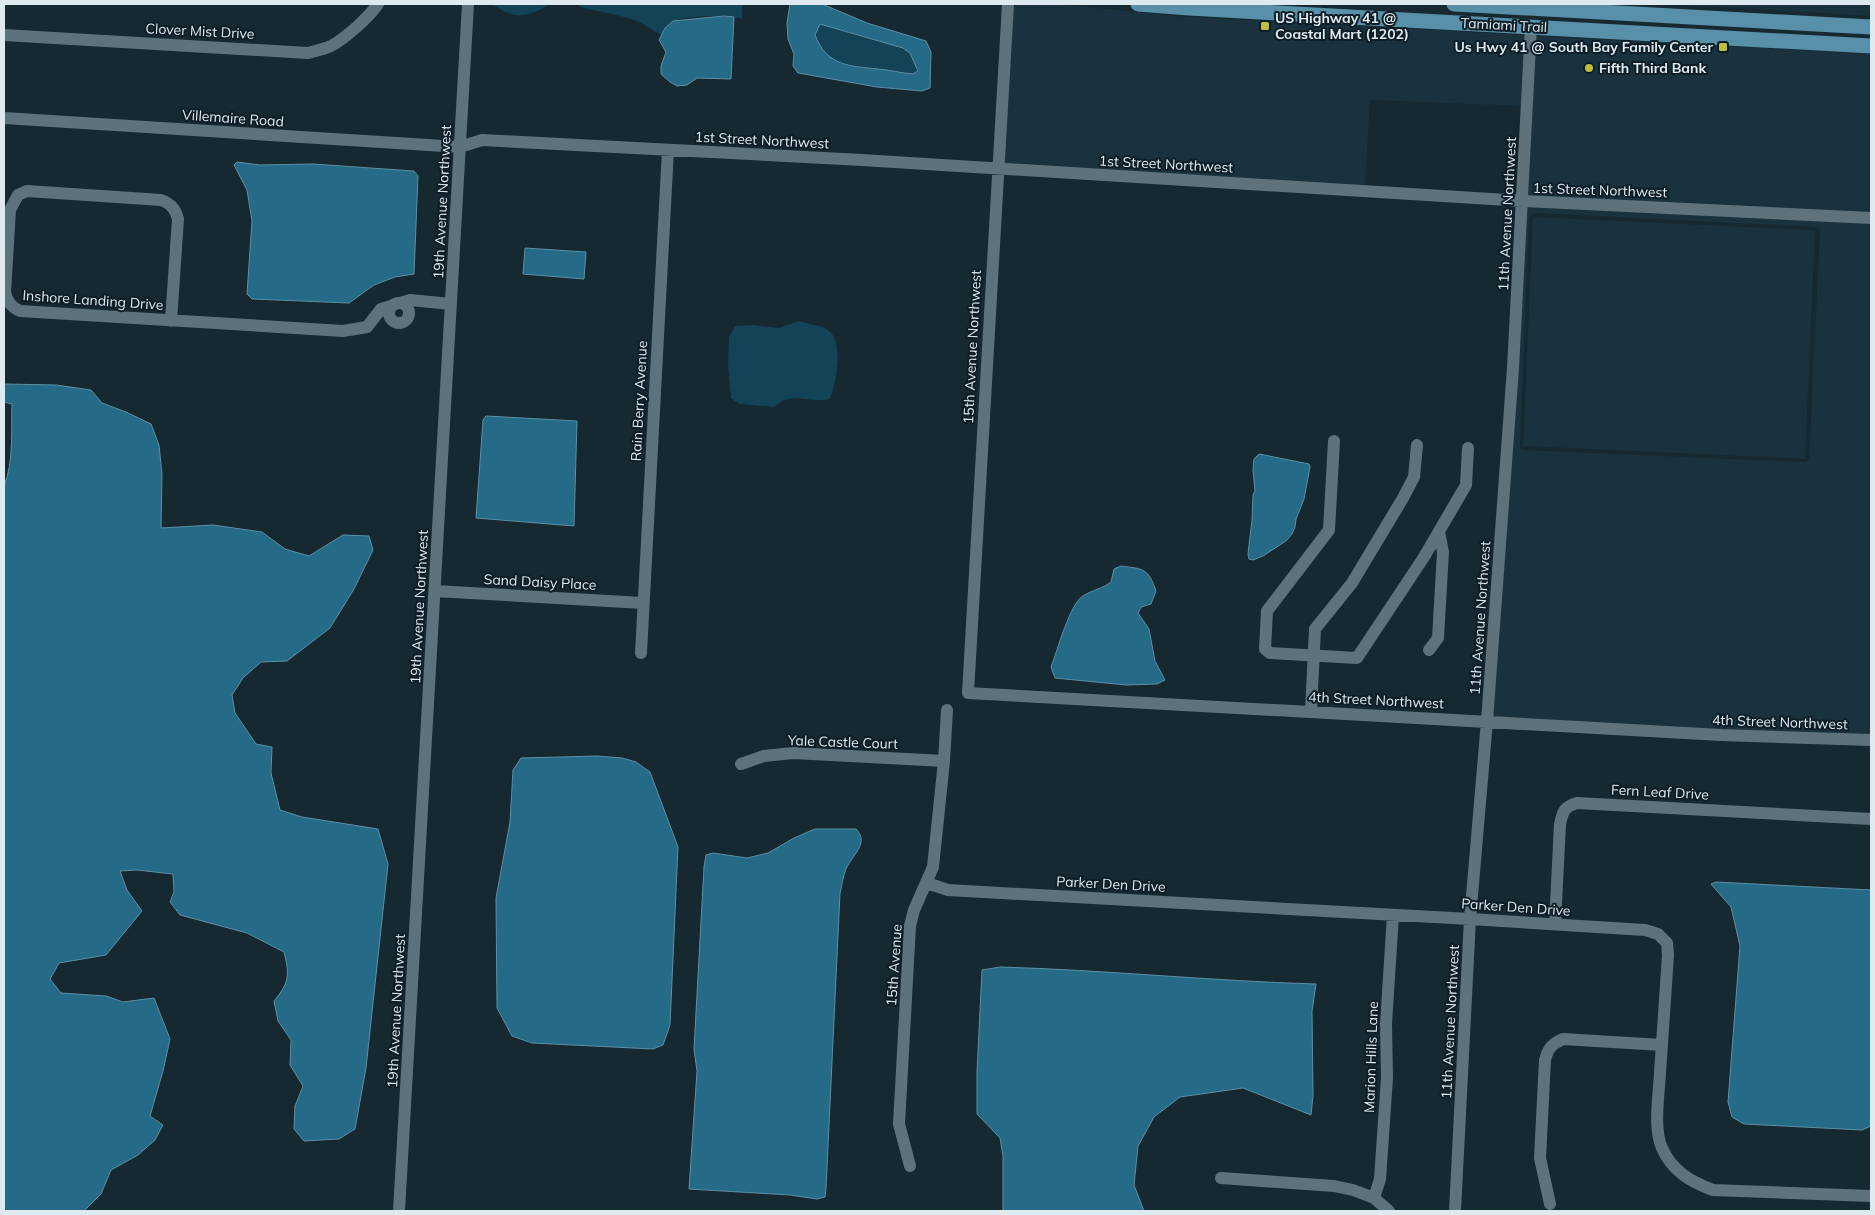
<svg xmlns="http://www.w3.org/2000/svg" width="1875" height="1215" viewBox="0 0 1875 1215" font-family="Mulish,sans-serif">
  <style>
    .built { fill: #19323d; fill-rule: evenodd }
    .green { fill: #124356 }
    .water { fill: #256a86; stroke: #5d90a6; fill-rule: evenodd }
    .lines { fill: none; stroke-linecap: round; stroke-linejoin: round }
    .minor { stroke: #5e727b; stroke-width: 12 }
    .major { stroke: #5790a8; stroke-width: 15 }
    .poi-dot { fill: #c0be41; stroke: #0d1e26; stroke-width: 2 }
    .labels { text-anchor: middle; stroke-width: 4; stroke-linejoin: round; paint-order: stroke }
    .poi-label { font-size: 14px; font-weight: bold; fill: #dfeaf0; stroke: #0d1e26; text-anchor: start }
    .street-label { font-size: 14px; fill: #dfeaf0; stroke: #0d1e26 }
  </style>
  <rect width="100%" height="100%" fill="#162830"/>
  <path class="built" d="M1016,4h42l130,13 338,18 -4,71 -152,-6 -5,87 -362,-23 9,-151z
    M1664,4h207v12l-150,-9z
    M1536,36l335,18v159l-343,-16z
    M1527,206l344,16v514l-150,-6 -228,-13zM1534,213l284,14 2,3 -11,230 -5,2 -281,-12 -3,-2 9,-231z
    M1533,217l282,13 -10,229 -282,-13z"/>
  <path class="green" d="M492,4h58c-24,14 -35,16 -58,0z
    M578,4h164v15c-13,-4 -55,-4 -68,2 -6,2 -10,9 -13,14l-20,-12 -12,-5 -49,-11z
    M820,24l83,24 7,4 8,19 -5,3c-12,-1 -23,-3 -35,-5 -29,-3 -51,-3 -63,-34z
    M799,321c9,3 23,4 30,10 15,11 7,53 1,68 -21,5 -39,-9 -56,8l-35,-3 -8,-6 -3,-34 1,-27 6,-11 17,-1 27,3z"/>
  <path class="water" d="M790,4h32l45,19 59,18 5,11 -1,36 -8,3 -45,-4 -79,-14 -5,-7 1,-12 -6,-15 -1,-16zM820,24l83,24 7,5 8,18 -5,3c-12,-1 -23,-4 -35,-5 -29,-3 -51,-3 -63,-34z
    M724,16l10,1 -3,62 -34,-1 -10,7 -10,1 -7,-4 -9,-8v-8l5,-14 -7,-12 6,-12 8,-7z
    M237,162l23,3 53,-1 101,7 4,5 -4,98 -19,3 -21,8 -25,18 -97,-4 -5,-5 5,-73 -5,-31 -13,-25z
    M525,248l61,4 -2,27 -61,-5z
    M4,384l52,1 35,5 11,13 24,9 25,12 8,21 3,29 -1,54 52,-3 49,7 23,17 24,7 34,-21 26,1 4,14 -19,39 -24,39 -43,33 -26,1 -18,16 -11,17 3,18 21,31 16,3 -1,26 9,37 22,7 76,12 10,35 -22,204 -11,61 -16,10 -35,2 -10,-12 1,-23 8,-20 -13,-21 1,-25 -13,-19 -4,-20c15,-18 16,-26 10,-49l-37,-19 -67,-18 -10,-13 4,-10 -1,-18 -36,-4 -17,1 7,19 15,21 -36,44 -47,8 -9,16 11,14 45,3 17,6 31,-4 16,41 -7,32 -13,45 13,9 -8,15 -17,15 -27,15 -10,24 -17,17h-80v-725c10,-24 7,-58 8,-82l-8,-2z
    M486,416l91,5 -3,105 -98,-8 7,-98z
    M1259,454l50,10 1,3 -6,32 -8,20 -1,8 -3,7 -6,7 -23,15 -10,4 -4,-1 -1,-5 4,-34 1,-25 2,-4 -2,-21 1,-11z
    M1121,566c23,3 27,2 35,25l-5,13 -10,3 -3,6 11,16 6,32 10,19 -8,4 -31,1 -71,-7 -4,-11c6,-15 19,-64 32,-71 9,-6 19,-7 28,-14l3,-13z
    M597,756l25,2 14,4 14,10 28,75 -8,178 -7,20 -10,4 -121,-6 -20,-7 -15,-28 -1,-110 14,-76 3,-52 8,-12z
    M815,829h41c14,14 -4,26 -10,40 -3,7 -4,16 -6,24l-14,296 -1,8 -8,2 -27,-4 -101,-6 8,-118 -3,-22 10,-182 2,-12 7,-2 34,5 21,-5 26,-15z
    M1716,882l155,8v236l-9,4 -118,-6 -12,-7 -4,-15 12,-156 -9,-39 -20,-23z
    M1000,967c106,3 211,14 316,17l-4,27 1,85 -2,19 -68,-27 -63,9 -26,20 -16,29 -4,39 10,26h-141v-55l-3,-18 -23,-24v-41l5,-103z"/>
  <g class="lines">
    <path class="minor" d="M1008,4l-40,689 753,42 150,5
      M4,35l304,18c8,-2 16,-4 23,-7 15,-8 38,-29 47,-42
      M4,118l456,29 22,-7 380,20 661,41 348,17
      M400,303l10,-3 41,4
      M389 313a10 10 0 1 1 20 0a10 10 0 1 1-20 0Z
      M171,321l7,-102c-3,-11 -7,-15 -17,-19l-134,-9 -9,4 -8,15 -5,83c3,9 6,14 15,18l323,20 24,-4 14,-18 13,-4
      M1334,441l-5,89 -62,81 -2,38 5,4 87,5 67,-101 42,-72 2,-37
      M435,591l208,12
      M1429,650l9,-12 5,-86 -4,-21
      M641,653l27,-503
      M1311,711l4,-82 37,-46 51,-85 11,-21 3,-32
      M741,764l23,-8 29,-3 151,8
      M927,883l21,7 522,29 175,11 13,4 9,9 1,12c-3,39 -5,79 -8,118 -1,22 -7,55 2,75 10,23 29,34 51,42l158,6
      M1555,924l5,-100c3,-13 4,-17 17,-21l294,16
      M910,1166l-11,-42 11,-198 4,-16 19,-43 11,-106 3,-51
      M1221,1178l113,8 19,4 21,8 15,13
      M1374,1198l6,-19 7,-101 -1,-54 7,-109
      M1550,1204l-10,-46 5,-98c3,-12 7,-16 18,-21l99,6
      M399,1211l69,-1207
      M1455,1211l15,-292 17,-198 26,-353 18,-342"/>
    <path class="major" d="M1138,4l51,4 682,38
      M1454,4l417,23"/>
  </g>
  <g class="poi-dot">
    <rect x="1260" y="21" width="10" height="10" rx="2.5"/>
    <rect x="1718" y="42" width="10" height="10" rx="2.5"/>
    <circle cx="1589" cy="68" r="5"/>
  </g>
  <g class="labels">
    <g class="poi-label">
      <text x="1275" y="23">US Highway 41 @<tspan x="1275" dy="16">Coastal Mart (1202)</tspan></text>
      <text x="1713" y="52" text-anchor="end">Us Hwy 41 @ South Bay Family Center</text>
      <text x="1599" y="73">Fifth Third Bank</text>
    </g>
    <g class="street-label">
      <text transform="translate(1504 25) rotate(3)" y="5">Tamiami Trail</text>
      <text transform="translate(200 31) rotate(3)" y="5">Clover Mist Drive</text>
      <text transform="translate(233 118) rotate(4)" y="5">Villemaire Road</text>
      <text transform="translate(762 140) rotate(3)" y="5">1st Street Northwest</text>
      <text transform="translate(1166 164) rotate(3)" y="5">1st Street Northwest</text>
      <text transform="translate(1600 190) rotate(2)" y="5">1st Street Northwest</text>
      <text transform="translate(442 202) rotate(-87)" y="5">19th Avenue Northwest</text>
      <text transform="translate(1507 214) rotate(-87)" y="5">11th Avenue Northwest</text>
      <text transform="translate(93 300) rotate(4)" y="5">Inshore Landing Drive</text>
      <text transform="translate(972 347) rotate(-87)" y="5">15th Avenue Northwest</text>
      <text transform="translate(639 401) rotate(-87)" y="5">Rain Berry Avenue</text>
      <text transform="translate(540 582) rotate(3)" y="5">Sand Daisy Place</text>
      <text transform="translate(419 607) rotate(-87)" y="5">19th Avenue Northwest</text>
      <text transform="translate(1480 618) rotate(-86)" y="5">11th Avenue Northwest</text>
      <text transform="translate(1376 700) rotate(3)" y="5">4th Street Northwest</text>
      <text transform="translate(1780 722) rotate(2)" y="5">4th Street Northwest</text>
      <text transform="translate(843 742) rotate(2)" y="5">Yale Castle Court</text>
      <text transform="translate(1660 792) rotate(3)" y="5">Fern Leaf Drive</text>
      <text transform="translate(1111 884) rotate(3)" y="5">Parker Den Drive</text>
      <text transform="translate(1516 907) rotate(4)" y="5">Parker Den Drive</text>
      <text transform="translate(894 965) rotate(-86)" y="5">15th Avenue</text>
      <text transform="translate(396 1011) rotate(-87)" y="5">19th Avenue Northwest</text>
      <text transform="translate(1450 1022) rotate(-87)" y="5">11th Avenue Northwest</text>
      <text transform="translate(1371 1057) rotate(-88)" y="5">Marion Hills Lane</text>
    </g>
  </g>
  <rect width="1875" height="1215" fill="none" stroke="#dfeaf0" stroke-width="10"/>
</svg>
